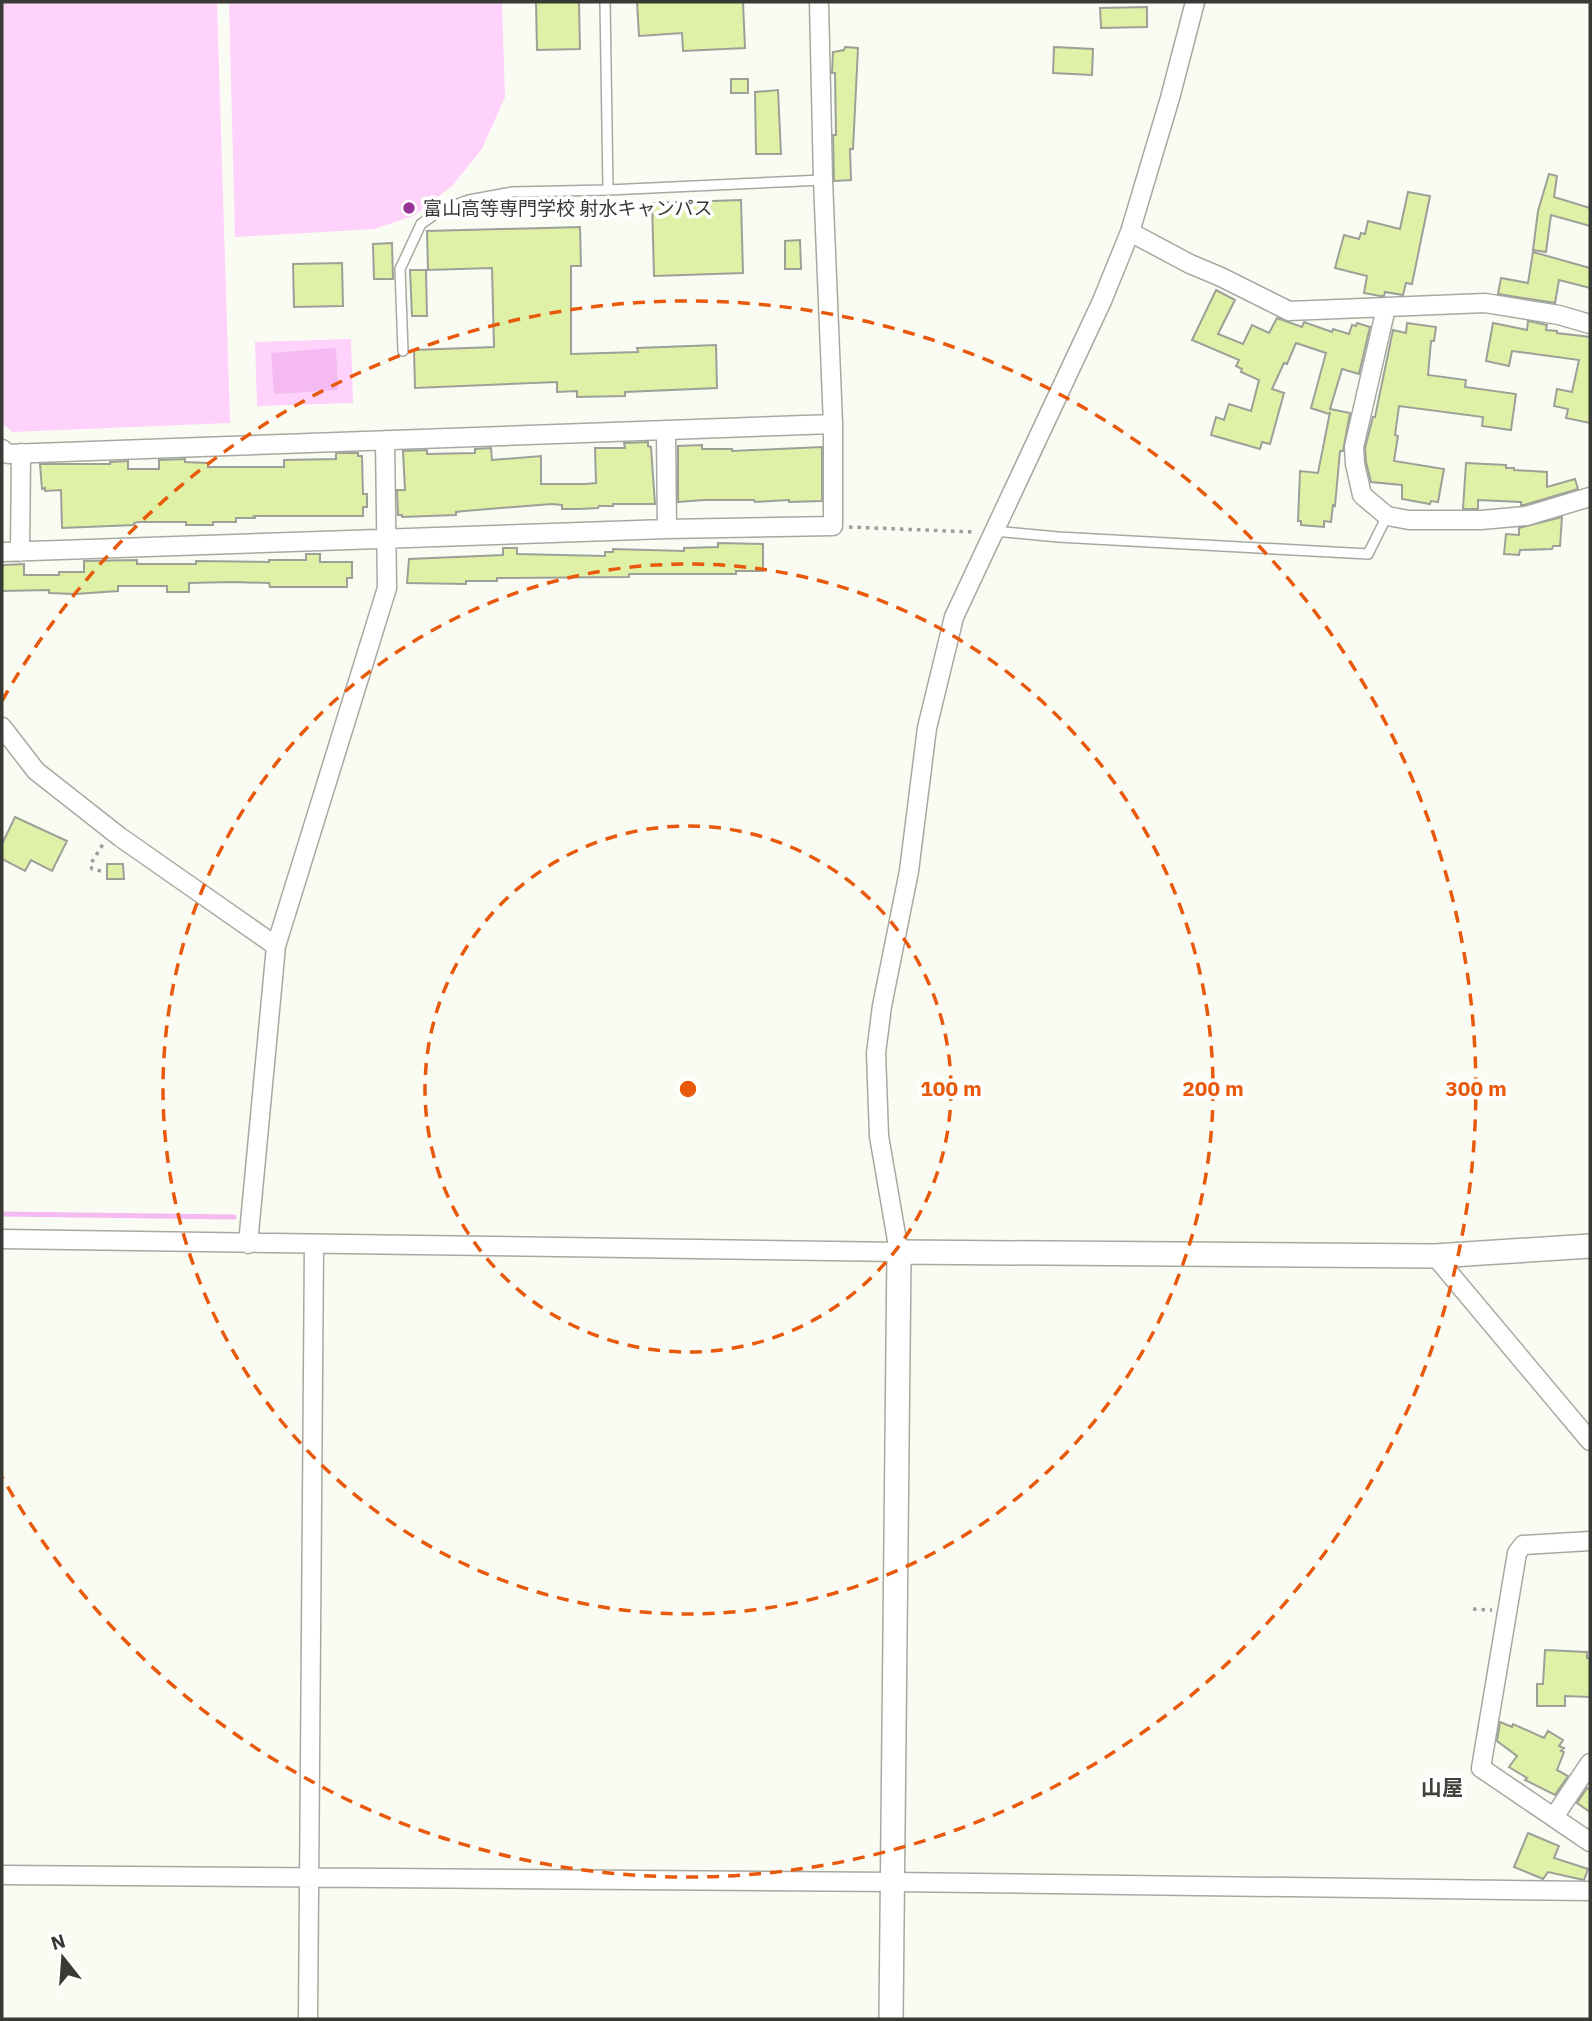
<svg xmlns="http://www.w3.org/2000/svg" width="1592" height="2021" viewBox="0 0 1592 2021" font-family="'IBM Plex Sans','Noto Sans JP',sans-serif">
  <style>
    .green { fill: #fed2fb }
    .water { fill: #f4baf1 }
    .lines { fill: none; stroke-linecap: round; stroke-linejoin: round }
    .stream { stroke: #f4baf1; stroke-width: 5 }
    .building { fill: #dff1a7; stroke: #9ea098; stroke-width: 2 }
    .service-casing { stroke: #a7a9a1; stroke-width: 12 }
    .minor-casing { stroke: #a7a9a1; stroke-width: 21 }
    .tertiary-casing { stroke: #a7a9a1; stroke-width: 26 }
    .path { stroke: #9c9e97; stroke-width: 3.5; stroke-dasharray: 3.5 5; stroke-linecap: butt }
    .service { stroke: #fff; stroke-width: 9 }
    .minor { stroke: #fff; stroke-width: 18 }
    .tertiary { stroke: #fff; stroke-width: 23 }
    .ring { fill: none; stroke: #e8590c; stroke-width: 3.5; stroke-dasharray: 12 9 }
    .poi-dot { fill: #993398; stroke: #fff; stroke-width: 2.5 }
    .labels { text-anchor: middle; stroke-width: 7; stroke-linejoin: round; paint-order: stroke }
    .poi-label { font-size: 19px; fill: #393a36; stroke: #fff; text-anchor: start }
    .neighbourhood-label { font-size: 21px; font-weight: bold; fill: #40423b; stroke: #fff }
    .centre { fill: #e8590c; stroke: #fff; stroke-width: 3.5 }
    .ring-label { font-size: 21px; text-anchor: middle; font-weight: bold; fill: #e8590c; stroke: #fff; stroke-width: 7; stroke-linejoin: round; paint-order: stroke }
  </style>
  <rect width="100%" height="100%" fill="#fafcf3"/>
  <path class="green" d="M2,2h215l13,421 -218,9 -10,-9z
    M229,2h273l3,95 -23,52 -30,37 -39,30 -39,13 -139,8z
    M351,339l2,64 -96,3 -2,-64z"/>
  <path class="water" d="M336,348l2,42 -64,4 -3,-41z"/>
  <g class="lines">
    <path class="stream" d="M2,1214l232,3"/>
  </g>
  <path class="building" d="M536,2h43l1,47 -43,1z
    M637,2h106l2,46 -62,3 -1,-18 -43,3z
    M1147,7v20l-46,1 -1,-20z
    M845,47l13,1 -5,101h-3l1,31 -17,1 -1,-46h3l-1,-62h-3l1,-21 11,-2z
    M1054,47l39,2 -1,26 -39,-2z
    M731,79h17v14h-17z
    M778,90l3,64h-25l-1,-62z
    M1549,174l8,2 -3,21 36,11v18l-39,-11 -5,37 -13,-2 5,-39z
    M1408,192l22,4 -18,88 -6,-1 -3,12 -18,-3 -1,4h-4l-16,-3 3,-17 -32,-8 9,-33 15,4 2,-6 4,1 3,-13 32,8z
    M741,200l2,73 -89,3 -2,-73z
    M580,227l1,39h-10v88l67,-2 -1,-4 79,-3 1,43 -92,4v4l-48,1v-6l-20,1v-10l-142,6 -1,-38 80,-3 -2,-79 -64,2 -1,-39z
    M800,240l1,29h-16v-28z
    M392,243l1,36h-19l-1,-35z
    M1533,252l57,16v20l-31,-8 -4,23 -57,-9 3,-16 27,5z
    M342,263l1,43 -49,1 -1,-43z
    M410,270h16l1,46h-15z
    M1216,290l19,10 -17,34 25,10 9,-19 17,8 8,-15 25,9 2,-5 28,10 1,-3 16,5 3,-9 4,1 1,-3 13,4 -11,47 -17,-5 -12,40 20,4 -7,38h-3l-5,55 -2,-1 -2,17 -7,-1v6l-23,-2v-4h-3l2,-50 18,2 12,-61 -1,2 -18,-6 15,-55 -30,-10 -9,21 -3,-1 -12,26 12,4 -14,51 -8,-2 -2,7 -49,-14 5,-18 8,3 5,-16 22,7 8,-31 -18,-8 1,-3 -6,-3 3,-6 -47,-20z
    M1528,321l19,4 -1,5 11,1v2l33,4v86l-24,-5 2,-9 -14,-3 3,-17 15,3 7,-32 -67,-9 -3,15 -23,-5 7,-38 34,7z
    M1407,323l29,4 -2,14h-3l-3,34 38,5 -1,7 51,7 -5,36 -29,-4 1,-9 -84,-11 -4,29 3,1 -4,25 50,8 -6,33 -7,-1 -1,3 -28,-5v-14l-31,-3 -5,-20 -1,-14 8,-31h2l18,-87 13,3z
    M648,442v4l3,1 4,57h-42v2h-14l-1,2 -19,1h-17v-4l-10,-1 -88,7 -8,1v3l-54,2v-2h-4l-1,-25h8l-2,-39 24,-1v4l48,-1v-4l16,-1 1,12 49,-4v28h44l11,-1 -1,-35h30l-1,-5z
    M702,445v4h30v2l90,-4v54l-33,1v-2l-34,2 -1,-2h-50l-26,2v-56z
    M336,453h22v3h4l1,38h4v13h-4v9h-109l1,2h-19v4h-23v3h-27v-3h-48l-4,1v2l-72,3 -1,-38 -16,1v-3l-3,1 -2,-25h70v-2l18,-1v8h31v-9l26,-1v3l23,1v4h76v-7l52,-1z
    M1466,463l40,2v3h8v2l33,2v15l28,-8 3,10 -54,16h-3v-3l-43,-2v9h-15z
    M1562,517l-2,29h-7l-1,3 -32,1 -1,5 -15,-1 2,-20 13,1v-7z
    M718,543l45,1v27h-27v3h-107v3l-132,1v3h-31v3l-59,-1 2,-24 94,-4v-7h14v6l88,2v-4h8v-3l71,2v-3l34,-1z
    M306,554h14v8h32v16h-5v9h-77l-1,-4 -36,-1 -44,1v9h-22v-6h-49v5l-43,3 -26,-1v-3l-47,1v-24l2,-2 20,-1v11h35v-3h25v-11l53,-1v4h59v-3l73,1v-2h37z
    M15,817l52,24 -15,30 -21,-11 -6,11 -23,-12v-15z
    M107,864h16l1,15h-17z
    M1545,1650l42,2v6h3v39l-25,-1v10h-28v-22h6z
    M1500,1722l12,5 1,-3 31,14 4,-7 15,9 -4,6 5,2 -3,3 3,1 -7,18 11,6 -13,19 -30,-15 2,-2 -18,-11 8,-11 -20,-15z
    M1587,1788l3,2v22l-13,-9z
    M1528,1833l31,13 -5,12 34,11 -4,11 -36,-8 -5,7 -29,-12z"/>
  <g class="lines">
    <g class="service-casing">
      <path id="service" d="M605,2l3,188 215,-10
        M403,351l-3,-82 21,-45 20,-14 28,-10 43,-8 96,-2
        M994,531l64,6 310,17 19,-38"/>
    </g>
    <g class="minor-casing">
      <path id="minor" d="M819,2l4,178 10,244
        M1130,232l60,32 31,13 68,34 196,-8 74,12 31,9
        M1386,308l-32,139 1,17 7,31 25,21 22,4h72l45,-4 64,-19
        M666,430l1,99
        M2,449l6,5 825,-30v102l-166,3 -665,23
        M20,552l1,-99
        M2,727l34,44 84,66 156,109
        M2,1239l897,13 -20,-116 -3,-83 6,-47 27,-135 18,-143 27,-111 148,-316 28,-69 40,-134 25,-96
        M248,1244l28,-298 111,-358 -2,-148
        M1435,1256l155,185
        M1590,1541l-67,4 -6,8 -36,215 109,74
        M1554,1817l36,-54
        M2,1875l891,7 697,9
        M308,2019l6,-774"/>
    </g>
    <g class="tertiary-casing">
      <path id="tertiary" d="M891,2019l8,-767 536,4 155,-10"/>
    </g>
    <path class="path" d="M849,527l125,5
      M101,871l-9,-2 -2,-4 13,-21
      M1473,1609l19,1"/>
    <use href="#service" class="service"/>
    <use href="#minor" class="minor"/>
    <use href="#tertiary" class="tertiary"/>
  </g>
  <g class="ring">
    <circle cx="688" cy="1089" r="263"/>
    <circle cx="688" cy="1089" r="525"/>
    <path d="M2 701A788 788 0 1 1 2 1477"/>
  </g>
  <circle class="poi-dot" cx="409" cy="208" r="7"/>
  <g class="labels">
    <g class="poi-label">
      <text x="423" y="215">富山高等専門学校 射水キャンパス</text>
    </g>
    <g class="neighbourhood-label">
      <text x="1442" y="1795">山屋</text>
    </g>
  </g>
  <circle cx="688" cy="1089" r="10" class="centre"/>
  <g class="ring-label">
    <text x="951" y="1096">100 m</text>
    <text x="1213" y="1096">200 m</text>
    <text x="1476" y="1096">300 m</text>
  </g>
  <rect width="1592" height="2021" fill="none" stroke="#393a36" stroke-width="7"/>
  <g transform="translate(63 1958) rotate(343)" stroke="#ffffff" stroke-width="5" paint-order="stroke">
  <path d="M0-5L12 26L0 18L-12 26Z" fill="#393a36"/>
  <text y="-10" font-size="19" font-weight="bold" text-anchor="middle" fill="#393a36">N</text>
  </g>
</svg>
